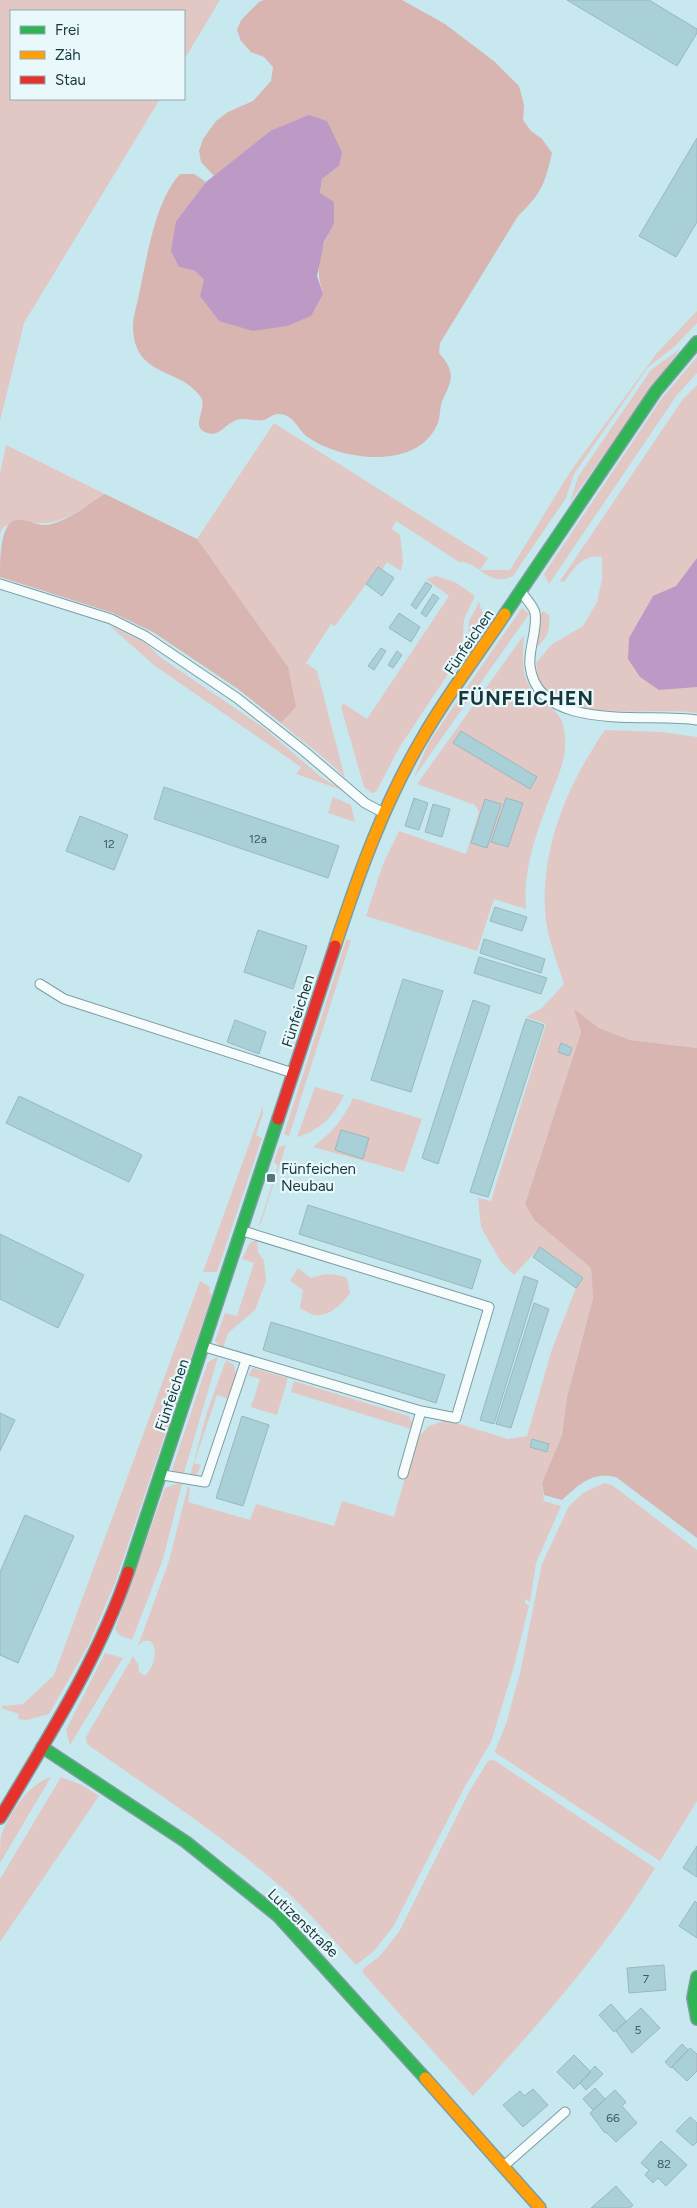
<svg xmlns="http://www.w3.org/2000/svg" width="697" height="2208" viewBox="0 0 697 2208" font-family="Figtree,sans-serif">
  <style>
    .green { fill: #e2c8c5 }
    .forest { fill: #d8b5b1 }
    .water { fill: #bd9ac6 }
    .building { fill: #a9d0d7; stroke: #99b8bd }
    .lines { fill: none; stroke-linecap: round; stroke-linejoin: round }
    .lane-casing { stroke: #7d9da2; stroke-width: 11 }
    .fast-casing { stroke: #7d9da2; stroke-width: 14 }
    .slow-casing { stroke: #7d9da2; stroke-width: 14 }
    .jam-casing { stroke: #7d9da2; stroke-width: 14 }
    .lane { stroke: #f6fcfc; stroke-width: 9 }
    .fast { stroke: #30b455; stroke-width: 11 }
    .slow { stroke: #ff9f0a; stroke-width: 11 }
    .jam { stroke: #e5322d; stroke-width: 11 }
    .poi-dot { fill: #54767b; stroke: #e9f8fa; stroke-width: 2 }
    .labels { text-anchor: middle; stroke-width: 4.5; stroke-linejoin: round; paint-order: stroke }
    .number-label { font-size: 12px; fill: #3b5e64 }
    .street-label { font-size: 15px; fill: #16383d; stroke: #e9f8fa }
    .poi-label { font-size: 15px; fill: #16383d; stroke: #e9f8fa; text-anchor: start }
    .district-label { font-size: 20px; font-weight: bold; letter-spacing: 1px; fill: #16383d; stroke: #e9f8fa }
  </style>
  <rect width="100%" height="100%" fill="#c6e8ee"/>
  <path class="green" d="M0,0h220l-36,60v-49h-173v88h149l-136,224 -24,98z
    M697,311v12l-23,24 -26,20 -74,107 -8,24 -53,78c-27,12 -32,-15 -54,-14l-63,-41 -4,8 8,6 3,26 -2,10 -14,-9 -5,8 -4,-2 -43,58 -4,-2 -25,39 11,8 28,107c-19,-21 -43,-36 -64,-55l15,-16 -99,-168 77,-116 214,135 -8,12h30l60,-98 87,-119z
    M680,349l-110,153 8,-25 73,-107z
    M697,357v16l-20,22 -128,189 -5,-10 118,-176z
    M697,385v328c-40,-7 -135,12 -157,-31 -2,-5 -3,-13 -4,-19l15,-18 32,-19 14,-24 5,-23v-22c-19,-3 -28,11 -38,25l-4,-1 123,-182z
    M6,445l99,49c-29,18 -49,37 -84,26l-18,7 -3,7v-60z
    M436,576l19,6 20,14 -11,23 -2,34 -63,95 -23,44 -4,1 -8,-6 -23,-80 2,-4 24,16 82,-123 -23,-17z
    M479,602l7,22 -18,24 1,-27z
    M522,608l7,6 -116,165 16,-37z
    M543,611l6,4c1,17 -1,22 -13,33l3,-32z
    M110,626l36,17 14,14 104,71 57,49 24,14 -49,-17 5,-7 -146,-101z
    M524,635c-1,18 -4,36 6,52 14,25 33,16 35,51 2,20 -8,41 -15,59 -14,37 -27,72 -24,112l-32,-10 -17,52 -111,-35 17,-52 16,-33 67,23 13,-42 -4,-7 -58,-21z
    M605,730l56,2 36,5v311l-67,-8 -31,-12 -24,-18 6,22 -56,172 9,16 57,48 2,30 -26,99 -5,38 -20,48 2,18 17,5 -25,57 -6,39 -5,-3v4l4,3 -16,64 -22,72 -27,46 -71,139 -19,24 -18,14c-27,-30 -53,-60 -83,-85 -57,-49 -121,-90 -182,-133l-4,-3 -1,-7 47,-81 5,8 1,8 6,4c8,-9 15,-26 5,-35h-7l-5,5 31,-85 19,-75 2,2 -2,14 62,18 6,-16 78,22 8,-25 52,16 22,-78 13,-13 18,-6 61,19 19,-3 25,-87 24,-61 7,-10 -43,-31 -26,28 -13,-13 -20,-35 -3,-29 13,3 55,-177 -20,-7 16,-9 22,-24c-7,-23 -18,-49 -19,-74 -3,-66 23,-126 60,-180z
    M333,797l18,8 4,17 -27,-9z
    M346,940h5l-62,196 -5,-2z
    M315,1087l29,8c-9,20 -26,37 -47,42z
    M353,1098l69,21 -18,53 -91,-25c18,-14 31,-28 40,-49z
    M263,1106v7l-7,22 6,3 -45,134h-14z
    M286,1145l-25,78 -2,2 19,-59 -4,-4 5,-15z
    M253,1241h4l1,11 6,9 2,20 -11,29 -27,23 -5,15 -8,-7 10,-28 12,3 17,-53 -12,-4 7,-15z
    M298,1268l13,10c14,-5 23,-5 36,0l3,15c-7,10 -21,24 -34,22 -5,0 -12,-5 -16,-7l3,-18 -13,-9z
    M200,1281l10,6 -1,5 3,3 -97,288 -27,63 -39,68 -22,6 -9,-1 1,-5 -18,-6 2,-2 20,-2 31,-29z
    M218,1357l-35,119 -11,-6 36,-108z
    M226,1360l8,5 2,11 -6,23 -13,-4 -23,68 7,2 -4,9 -7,2 17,-64z
    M253,1368l35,10 -11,37 -26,-8 9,-28 -12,-4z
    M294,1381l115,35 3,7 -1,6 -120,-37z
    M604,1483l8,2 85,65v251l-37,60 -164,-108 -1,-2 11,-27 14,-51 22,-109 27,-58 14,-13z
    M176,1484h6l-19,75 -31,81 -13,-5 -4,-6 50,-141z
    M105,1653l18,5 -53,87 -4,-15z
    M494,1760l161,108c-51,83 -116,156 -182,228l-111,-124 3,-5 14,-10 20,-25 70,-140 19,-31z
    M51,1777l-51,86c0,-8 0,-20 1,-27 8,-22 27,-52 50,-59z
    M61,1777l21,8 17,11 -99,146v-63z"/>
  <path class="forest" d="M264,0h138l43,24 50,38 24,24 5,19 -1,15 8,11 11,8 10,14c-7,31 -11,41 -34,63l-78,127 -1,10c16,18 14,26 4,46 -4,8 -2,18 -6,26 -20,45 -94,36 -128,13 -12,-8 -14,-24 -31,-24 -5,0 -9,4 -14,6 -9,2 -20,-4 -30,1 -11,5 -15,17 -29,11 -15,-6 4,-25 -5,-36 -16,-21 -41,-21 -56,-37 -8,-9 -11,-20 -11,-32 0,-10 4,-22 6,-33 8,-36 16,-93 41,-120h14l12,8 -30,39 3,46 16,4 9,9 119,14c-9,-28 -3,-46 11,-70l-14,-31 2,-14 17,-13 -69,-35 -56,45 -13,-14 -2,-11 4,-12 13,-18 12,-9 25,-11 18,-20 2,-14 -9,-10 -13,-5 -10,-11 -4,-11 4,-10 18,-18z
    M105,494l92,45 91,128 8,40 -15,16 -43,-34 -85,-57 -40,-19 -113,-36c0,-18 0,-60 20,-57 10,0 17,6 27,5 20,-3 41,-21 58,-31z
    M574,1009l25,19 31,12 67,8v490l-81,-61c-25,-5 -36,7 -54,23l-18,-5 -2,-12 20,-48 5,-38 26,-99 -2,-30 -57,-48 -9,-16 56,-172z"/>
  <path class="water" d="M309,115l18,6 15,31 -3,14 -17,13 -2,14 14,9v22l-10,18 -7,34 6,18 -12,22 -24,10 -34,5 -34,-10 -19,-25 4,-16 -9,-9 -16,-4 -8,-16 5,-30 30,-39 64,-51z
    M697,558v129l-38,3 -19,-13 -12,-18 1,-21 24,-42 23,-10z"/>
  <path class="building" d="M567,0h82l48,29v4l-20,33z
    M697,138v84l-21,35 -37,-21z
    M378,567l16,11 -12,18 -16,-12z
    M426,582l6,4 -16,23 -5,-4z
    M433,594l6,4 -13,19 -5,-4z
    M399,613l21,14 -9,15 -22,-14z
    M381,648l5,3 -12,19 -6,-4z
    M397,651l5,4 -9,13 -5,-3z
    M461,731l76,46 -7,12 -77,-46z
    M164,787l175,59 -11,32 -174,-59z
    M414,798l14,5 -9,27 -14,-4z
    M506,798l17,5 -15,44 -17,-5z
    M485,799l16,5 -14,44 -16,-5z
    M433,804l17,5 -8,28 -17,-5z
    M80,816l48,19 -14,35 -48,-19z
    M495,907l32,10 -5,14 -32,-10z
    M258,930l49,16 -14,43 -49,-17z
    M484,939l61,20 -4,14 -61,-20z
    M479,957l68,21 -6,16 -67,-21z
    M403,979l40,12 -32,101 -40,-12z
    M473,1000l17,6 -52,158 -16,-6z
    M526,1019l18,6 -56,172 -18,-5z
    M235,1020l31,12 -7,22 -32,-12z
    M561,1043l11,5 -3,8 -11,-4z
    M19,1096l123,59 -13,27 -123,-59z
    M341,1130l28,8 -6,21 -28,-9z
    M308,1205l173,55 -9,29 -173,-55z
    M0,1234l84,41 -26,53 -58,-29z
    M540,1247l43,31 -7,10 -43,-31z
    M524,1276l14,5 -44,143 -14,-4z
    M534,1303l15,6 -38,119 -15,-4z
    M271,1322l174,53 -9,28 -173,-53z
    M0,1413l15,7 -15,31z
    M242,1416l27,9 -26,81 -27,-8z
    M532,1439l17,5 -2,8 -17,-5z
    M25,1515l49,21 -56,127 -18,-8v-83z
    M697,1846v31l-14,-9z
    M695,1901l2,2v35l-18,-12z
    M664,1965l2,25 -37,3 -2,-25z
    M611,2004l15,17 -12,11 -15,-17z
    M641,2008l19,20 -28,25 -16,-22z
    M682,2044l6,6 -17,18 -6,-6z
    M690,2048l7,6v17l-10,10 -15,-14z
    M574,2055l17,17 -17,17 -17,-17z
    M595,2066l8,8 -17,16 -6,-7z
    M595,2088l10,11 -12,11 -10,-11z
    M533,2089l15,16 -25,22 -20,-22 17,-14 4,5z
    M615,2090l11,12 -4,4 15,17 -21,19 -9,-9 -3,-1 -14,-19z
    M690,2117l7,6v19l-4,4 -17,-15z
    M661,2141l26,24 -21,21 -8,-8 -5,5 -8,-8 4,-5 -8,-7z
    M616,2186l17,19 -3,3h-39z"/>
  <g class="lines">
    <g class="lane-casing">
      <path id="lane" d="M0,584l111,35 34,17 92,62 67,53 61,52 17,9
        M523,594c3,5 11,13 12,19 3,16 -7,36 -5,53 8,68 120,46 167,54
        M40,984l24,15 229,74
        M205,1347l216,64 35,7 33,-111 -246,-76
        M403,1474l18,-63
        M163,1475l42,7 41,-122
        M505,2165l60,-53"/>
    </g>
    <g class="fast-casing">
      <path id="fast" d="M505,614l151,-223 41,-49
        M128,1572l150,-453
        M42,1747l144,95 92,74 147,162
        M697,1977l-4,21 4,21"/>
    </g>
    <g class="slow-casing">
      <path id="slow" d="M335,946c24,-73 49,-143 88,-209 24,-42 55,-82 82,-123
        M425,2078l115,130"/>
    </g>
    <g class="jam-casing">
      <path id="jam" d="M278,1119l57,-173
        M0,1818c47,-79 98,-158 128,-246"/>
    </g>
    <use href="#lane" class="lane"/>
    <use href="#fast" class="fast"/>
    <use href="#slow" class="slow"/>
    <use href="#jam" class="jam"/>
  </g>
  <rect class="poi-dot" x="266" y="1173" width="10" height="10" rx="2.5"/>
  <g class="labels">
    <g class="number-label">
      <text x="258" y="843">12a</text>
      <text x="109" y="848">12</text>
      <text x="646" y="1983">7</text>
      <text x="638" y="2034">5</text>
      <text x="613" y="2122">66</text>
      <text x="664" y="2168">82</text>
    </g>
    <g class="street-label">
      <text transform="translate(469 642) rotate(-56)" y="5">Fünfeichen</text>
      <text transform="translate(298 1011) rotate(-72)" y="5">Fünfeichen</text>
      <text transform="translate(172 1395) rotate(-71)" y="5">Fünfeichen</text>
      <text transform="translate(303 1923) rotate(44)" y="5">Lutizenstraße</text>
    </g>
    <g class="poi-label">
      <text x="281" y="1174">Fünfeichen<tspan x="281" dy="17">Neubau</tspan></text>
    </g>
    <g class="district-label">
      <text x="526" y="705">FÜNFEICHEN</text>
    </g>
  </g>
  <rect x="10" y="10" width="175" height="90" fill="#e9f8fa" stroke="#95abae"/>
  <rect x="20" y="26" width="25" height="8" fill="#30b455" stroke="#95abae"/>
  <text x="55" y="35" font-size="15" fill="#16383d">Frei</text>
  <rect x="20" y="51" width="25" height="8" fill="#ff9f0a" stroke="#95abae"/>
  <text x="55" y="60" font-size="15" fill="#16383d">Zäh</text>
  <rect x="20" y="76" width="25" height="8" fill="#e5322d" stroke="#95abae"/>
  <text x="55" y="85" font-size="15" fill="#16383d">Stau</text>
</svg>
